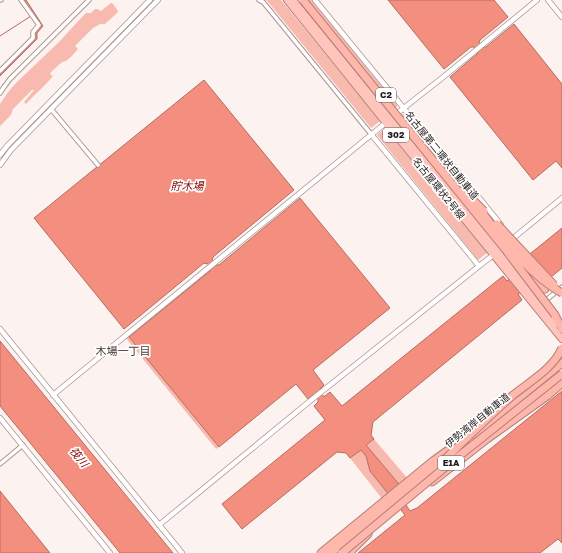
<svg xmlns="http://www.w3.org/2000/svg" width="562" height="553" viewBox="0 0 562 553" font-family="'Golos Text','Noto Sans JP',sans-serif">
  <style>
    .green { fill: #f8b9af }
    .water { fill: #f48f80; stroke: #b56c61 }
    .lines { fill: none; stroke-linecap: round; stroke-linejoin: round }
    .stream { stroke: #b56c61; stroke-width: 1 }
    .minor-casing { stroke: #ab9591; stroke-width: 5.5 }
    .tertiary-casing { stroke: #ab9591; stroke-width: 6 }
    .trunk-casing { stroke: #b27f78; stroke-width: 8 }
    .motorway-casing { stroke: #b27f78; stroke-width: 9 }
    .minor { stroke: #fff; stroke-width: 3.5 }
    .tertiary { stroke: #fff; stroke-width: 4.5 }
    .trunk { stroke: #ffc4bc; stroke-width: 6 }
    .motorway { stroke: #ffb6ab; stroke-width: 7 }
    .motorway-bridge-casing { stroke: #b27f78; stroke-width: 9; stroke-linecap: butt }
    .motorway-bridge { stroke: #ffb6ab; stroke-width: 7 }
    .labels { text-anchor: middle; stroke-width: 3.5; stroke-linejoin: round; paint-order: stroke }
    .shield { fill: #fff; stroke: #655f5e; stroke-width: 1 }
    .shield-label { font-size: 9px; font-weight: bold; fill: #231a19 }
    .street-label { font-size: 10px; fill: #231a19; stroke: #fff }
    .water-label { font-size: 11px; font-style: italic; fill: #840604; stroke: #fff }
    .neighbourhood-label { font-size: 11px; fill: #4b3936; stroke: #fff }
  </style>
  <rect width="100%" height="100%" fill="#fcf2f0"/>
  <path class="green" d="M266,0h15l99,121 -9,7 -102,-125z
    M299,0h13l85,105v2l-7,5z
    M111,3l2,1 5,7 -1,2 -12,11h-5l-7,4 -18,18 3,3 -7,8 -5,4 -4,1 -12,11 1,2 2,1c-8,10 -18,18 -27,28l-2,-2 10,-12h-2l-19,19 -2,6 -11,11v-22l9,-13 8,-9 41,-39 25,-27 3,-3h5l4,-4h2l4,2z
    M403,114h3l31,38 18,18 51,65v3l-110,-118z
    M385,128l102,125 -9,7 -101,-125z
    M211,268l-1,3 -81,66 90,110 -3,2 -91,-112z
    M374,439l34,40 -9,8 -33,-42z
    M361,450l5,6 4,15 19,24 -6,5 -33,-42z"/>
  <path class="water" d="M23,0h3l17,26 -6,7v6l-37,37v-3l35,-35v-6l6,-7z
    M388,0h106l14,17 -28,23 -1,3 4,4h3l28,-23 48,60v84l-6,-7 -23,19 -83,-103 27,-23 1,-3 -4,-4h-3l-27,22z
    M204,80l90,110 -81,67 -1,4 4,4h3l81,-67 90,110 -77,62 11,15 -4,4 -1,3 3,4h3l5,-4 12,14 161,-130 4,5 13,-10 -5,-5 47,-38v40l-27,22 -4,-5 -13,9 4,6 -149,122 -2,13 3,4 -8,6 32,38 8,22 4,6 7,-3 145,-117v152l-4,-4 -18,14h-182l47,-38 -35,-44 -4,-15 -5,-6 -11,8 -4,-5 -9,-1 -95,77 -20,-25 103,-84 -11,-14 4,-4v-3l-3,-4h-2l-5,4 -12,-15 -77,63 -90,-110 81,-66 1,-3 -3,-4 -4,-1 -80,66 -90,-111z
    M0,341l173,212h-53l-120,-147z
    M0,491l50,62h-50z"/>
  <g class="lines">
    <path class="stream" d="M0,36l31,-20"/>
    <g class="minor-casing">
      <path id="minor" d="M0,0h1
        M259,0l4,2 5,6 103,126
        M0,71l33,-33v-6l6,-7 -18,-25
        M0,93l4,-6 6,-8 79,-79
        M51,109l47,56
        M545,301l17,-14
        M0,464l23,-19"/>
    </g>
    <g class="tertiary-casing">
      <path id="tertiary" d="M315,0l123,150 17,18 46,57
        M548,0l14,17
        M395,115l52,-41 90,-74
        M371,134l108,132
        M0,155l7,-9 143,-146
        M0,165l11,-15 147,-150
        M511,240l51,-42
        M0,329l182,224
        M53,395l335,-274
        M0,418l110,135
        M159,525l151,-124 183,-146"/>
    </g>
    <g class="trunk-casing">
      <path id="trunk" d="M287,0l99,123 176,216
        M293,0l264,324"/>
    </g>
    <g class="motorway-casing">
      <path id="motorway" d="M522,267l13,14 10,8
        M555,315l7,14
        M474,435l88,-72
        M432,482l55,-43 60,-43 15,-13
        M321,553l112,-92 25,-18
        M331,553l118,-97
        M349,553l19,-19"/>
    </g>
    <use href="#minor" class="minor"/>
    <use href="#tertiary" class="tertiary"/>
    <use href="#trunk" class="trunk"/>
    <use href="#motorway" class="motorway"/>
    <g class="motorway-bridge-casing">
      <path id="motorway-bridge" d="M303,0l202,249 50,66
        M463,190l21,21
        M480,210c23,29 49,65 82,83
        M497,224l57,61
        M445,459c22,-21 44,-43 67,-63 17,-14 42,-28 50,-48
        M342,553l107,-89 113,-90"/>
    </g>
    <use href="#motorway-bridge" class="motorway-bridge"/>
  </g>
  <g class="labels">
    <g class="shield">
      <rect x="376" y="88" width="20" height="14" rx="3"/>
      <rect x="383" y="128" width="26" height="14" rx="3"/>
      <rect x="438" y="456" width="26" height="14" rx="3"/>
    </g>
    <g class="shield-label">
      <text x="386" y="98">C2</text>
      <text x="396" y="138">302</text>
      <text x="451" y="466">E1A</text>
    </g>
    <g class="street-label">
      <text transform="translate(442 155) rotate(51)" y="4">名古屋第二環状自動車道</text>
      <text transform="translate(439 188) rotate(51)" y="4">名古屋環状2号線</text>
      <text transform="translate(477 420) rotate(-39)" y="4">伊勢湾岸自動車道</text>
    </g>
    <g class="water-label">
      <text x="187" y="190">貯木場</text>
      <text transform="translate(79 457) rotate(51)" y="4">筏川</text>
    </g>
    <g class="neighbourhood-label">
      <text x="123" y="355">木場一丁目</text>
    </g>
  </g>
</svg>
